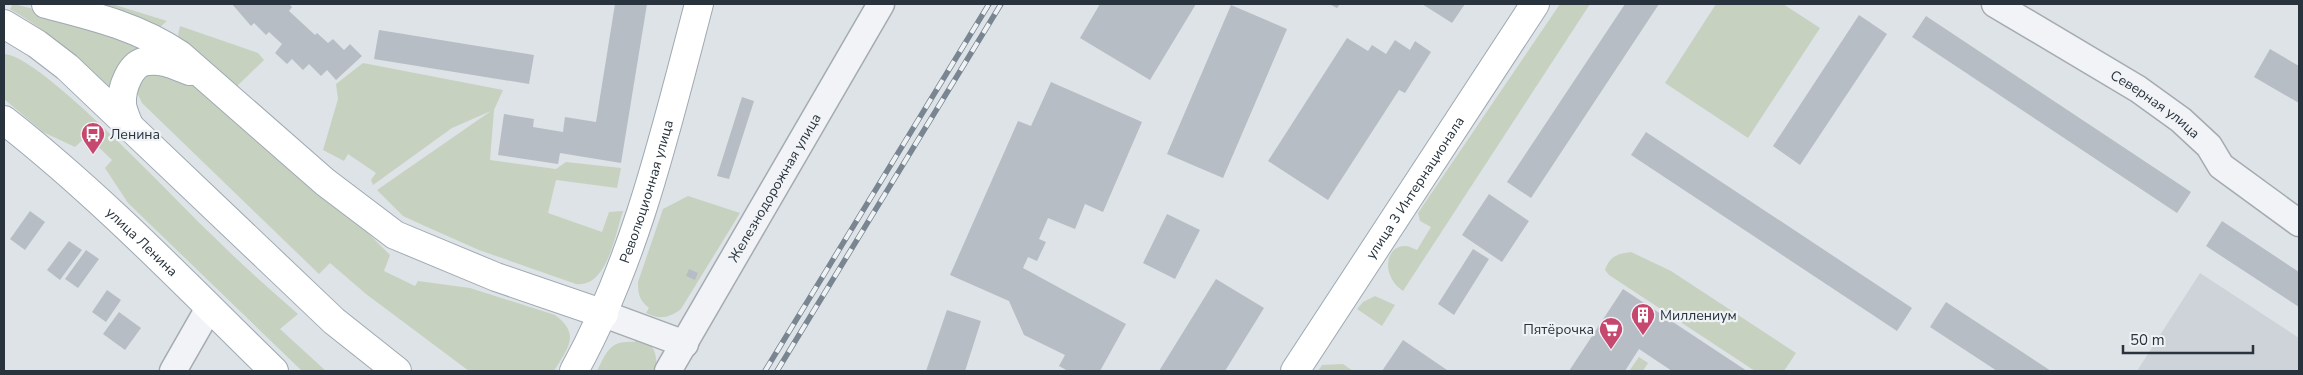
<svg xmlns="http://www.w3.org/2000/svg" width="2303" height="375" viewBox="0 0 2303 375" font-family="'Nunito Sans',sans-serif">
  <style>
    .built { fill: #cdd3d9 }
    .green { fill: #c7d1c0 }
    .building { fill: #b6bdc4 }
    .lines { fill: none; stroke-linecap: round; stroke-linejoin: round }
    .minor-casing { stroke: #a4abb1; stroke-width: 29 }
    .major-casing { stroke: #9ea9b2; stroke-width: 30 }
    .minor { stroke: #f1f3f6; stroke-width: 26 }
    .major { stroke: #fff; stroke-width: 28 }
    .rail-casing { stroke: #798590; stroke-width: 5.5 }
    .rail { stroke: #eef2f5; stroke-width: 4; stroke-dasharray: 11; stroke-linecap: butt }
    .labels { text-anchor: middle; stroke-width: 4.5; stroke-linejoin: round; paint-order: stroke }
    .street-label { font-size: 14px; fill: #28333d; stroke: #eef2f5 }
    .poi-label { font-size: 14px; fill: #28333d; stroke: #eef2f5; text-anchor: start }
  </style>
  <rect width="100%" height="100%" fill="#dee3e7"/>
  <path class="built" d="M2200,273l99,65v33h-162z"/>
  <path class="green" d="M13,4l84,20 61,26 -41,47c-32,-35 -66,-64 -107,-88z
    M72,4h40l55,17 -9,8z
    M1560,4h30l-187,287c-4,-3 -9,-7 -11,-12 -8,-12 -4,-34 14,-33 3,0 8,3 11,4l14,-23 -11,-6 -2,-8z
    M1716,4h67l37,24 -72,110 -83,-55z
    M180,26l78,27 6,7 -28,27 -56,-44 -2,-8z
    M4,54c36,0 174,149 207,180 28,28 57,54 87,80l-18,15 46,42h-24l-174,-168 -23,-35 7,-8 -25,-24 -12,11 -32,-15 -39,-33z
    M363,63l140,27 -9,20 -4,50 66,9 10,-7 55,6 -4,20 -61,-8 -8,33 54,19 7,-20 14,-1c-8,24 -16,77 -47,73l-97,-34 -52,-23 -24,-11 -26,-26 114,-79 -39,17 -79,57 -2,-5 5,-7 -28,-19 -4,7 -21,-11 15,-51 -2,-15z
    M144,70l26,1 27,16 161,136 32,32 -6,16 31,15 3,-5 52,7 85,27c26,19 13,33 -1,56h-85l-103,-77 -36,-31 -11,11 -177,-171 -6,-13z
    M688,196l52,17 -59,96c-12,9 -21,11 -35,4l3,-5c-10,-8 -11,-14 -11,-26l25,-73z
    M1631,252l40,19 125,82 -12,18h-29l-146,-96 -4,-5c5,-14 12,-16 26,-18z
    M1375,296l20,9 -13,21 -25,-17 6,-7z
    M638,335c15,8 21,19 17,36h-58c10,-20 13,-31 38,-29z
    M1639,357l9,6 -5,8h-14z
    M1343,364l10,7h-35l4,-6z"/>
  <path class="building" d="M232,4h57l3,3 -3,4 26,24 2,-2 11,10 5,-4 11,11 6,-6 12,12 -26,24 -9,-10 -6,6 -12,-12 -6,6 -11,-11 -5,5 -12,-11 7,-9 -13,-12 -3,3 -12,-12 -3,3z
    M615,4h32l-26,159 -61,-10 -2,11 -60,-9 6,-41 30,5 -1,8 30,5 2,-15 31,5z
    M1100,4h96l-46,76 -70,-42z
    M1329,4h11l-3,4z
    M1422,4h43l-13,19z
    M1625,4h34l-128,194 -24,-16z
    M1231,5l56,24 -64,149 -56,-24z
    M1859,15l28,19 -87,131 -27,-19z
    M1926,16l265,176 -14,21 -265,-176z
    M379,30l155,25 -5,29 -155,-25z
    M1347,38l21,13 4,-6 14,9 9,-14 15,10 5,-9 16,11 -26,41 -6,-3 -71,110 -60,-39z
    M2270,49l29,17v37l-45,-26z
    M1051,82l91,40 -39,90 -18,-8 -10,25 -27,-11 -9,21 7,3 -9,19 -9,-4 -5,11 103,56 -26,47h-32l-9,-5 6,-11 -41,-20 -15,-34 -59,-26 68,-154 13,5z
    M742,97l12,4 -25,78 -12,-3z
    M1646,132l266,176 -15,23 -266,-176z
    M1489,194l40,27 -27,41 -40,-27z
    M30,211l15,11 -20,28 -15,-11z
    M1167,214l33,16 -25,49 -32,-16z
    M2222,221l77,51v35l-93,-61z
    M69,241l13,9 -22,30 -13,-10z
    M1473,249l16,10 -35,56 -16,-11z
    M86,250l13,9 -21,29 -13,-9z
    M689,269l9,4 -3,7 -9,-4z
    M1216,279l48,29 -39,63h-66z
    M1623,289l124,82h-75l-33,-22 -14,22h-56z
    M107,290l14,10 -15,22 -14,-10z
    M1946,302l105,69h-54l-67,-44z
    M947,310l34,11 -16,50h-39z
    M119,312l22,16 -16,22 -22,-16z
    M1403,340l44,30 -1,1h-64z"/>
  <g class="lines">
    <g class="minor-casing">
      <g id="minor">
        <path id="s1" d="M1995,4l143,85 43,31 28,26 12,20 78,57"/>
        <path d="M604,314l81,30"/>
        <path d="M173,371l36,-63"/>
        <path id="s2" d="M668,371l213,-367"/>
      </g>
    </g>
    <g class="major-casing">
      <g id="major">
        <path d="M46,4c47,12 93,23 134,51l145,127 70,53 101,42 108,37"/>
        <path d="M4,24l33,20 30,23 267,254 63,50"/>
        <path id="s3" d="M4,120c97,76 182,165 270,251"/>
        <path d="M128,123c-2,-5 -5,-12 -6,-18 -1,-16 8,-43 26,-44 16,-2 28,5 42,10"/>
        <path id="s4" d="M574,371c63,-114 92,-242 125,-367"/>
        <path id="s5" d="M1295,371l240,-367"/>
      </g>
    </g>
    <use href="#minor" class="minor"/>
    <use href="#major" class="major"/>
    <g class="rail-casing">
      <path id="rail" d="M765,371l224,-367
        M777,371l224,-367"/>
    </g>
    <use href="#rail" class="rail"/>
  </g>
  <defs>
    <g id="bus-pin" transform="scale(1.25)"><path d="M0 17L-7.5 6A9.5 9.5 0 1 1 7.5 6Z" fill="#c7486f" stroke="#eef2f5"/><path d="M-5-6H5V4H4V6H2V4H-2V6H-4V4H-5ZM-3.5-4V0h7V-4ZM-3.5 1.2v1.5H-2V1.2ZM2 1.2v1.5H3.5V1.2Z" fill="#fff"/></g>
    <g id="building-pin" transform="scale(1.25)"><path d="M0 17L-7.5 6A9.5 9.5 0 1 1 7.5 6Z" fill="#c7486f" stroke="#eef2f5"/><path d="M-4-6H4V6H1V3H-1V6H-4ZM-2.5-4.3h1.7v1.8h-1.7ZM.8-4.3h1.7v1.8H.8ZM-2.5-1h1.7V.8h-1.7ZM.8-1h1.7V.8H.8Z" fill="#fff"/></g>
    <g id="supermarket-pin" transform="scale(1.25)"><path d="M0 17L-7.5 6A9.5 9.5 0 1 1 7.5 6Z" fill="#c7486f" stroke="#eef2f5"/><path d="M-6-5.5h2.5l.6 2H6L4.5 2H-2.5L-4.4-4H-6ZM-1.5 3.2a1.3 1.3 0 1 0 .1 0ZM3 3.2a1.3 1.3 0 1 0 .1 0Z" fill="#fff"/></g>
  </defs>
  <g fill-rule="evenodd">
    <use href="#bus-pin" x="93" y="134"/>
    <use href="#building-pin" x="1643" y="315"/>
    <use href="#supermarket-pin" x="1611" y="329"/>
  </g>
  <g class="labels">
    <g class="street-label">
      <text dy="5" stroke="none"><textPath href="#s1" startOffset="189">Северная улица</textPath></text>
      <text dy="5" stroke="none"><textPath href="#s5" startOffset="219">улица 3 Интернационала</textPath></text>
      <text dy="5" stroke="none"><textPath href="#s2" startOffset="212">Железнодорожная улица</textPath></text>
      <text dy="5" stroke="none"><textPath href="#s4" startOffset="194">Революционная улица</textPath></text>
      <text dy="5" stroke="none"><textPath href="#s3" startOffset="184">улица Ленина</textPath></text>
    </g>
    <g class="poi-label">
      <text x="110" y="139">Ленина</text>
      <text x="1660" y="320">Миллениум</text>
      <text x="1594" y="334" text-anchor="end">Пятёрочка</text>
    </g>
  </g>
  <rect width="2303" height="375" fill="none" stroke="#28333d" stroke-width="10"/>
  <path d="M2123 345v8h130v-8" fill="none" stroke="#28333d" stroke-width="2.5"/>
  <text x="2130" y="345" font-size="15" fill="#28333d" stroke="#eef2f5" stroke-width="4" paint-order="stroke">50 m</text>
</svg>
